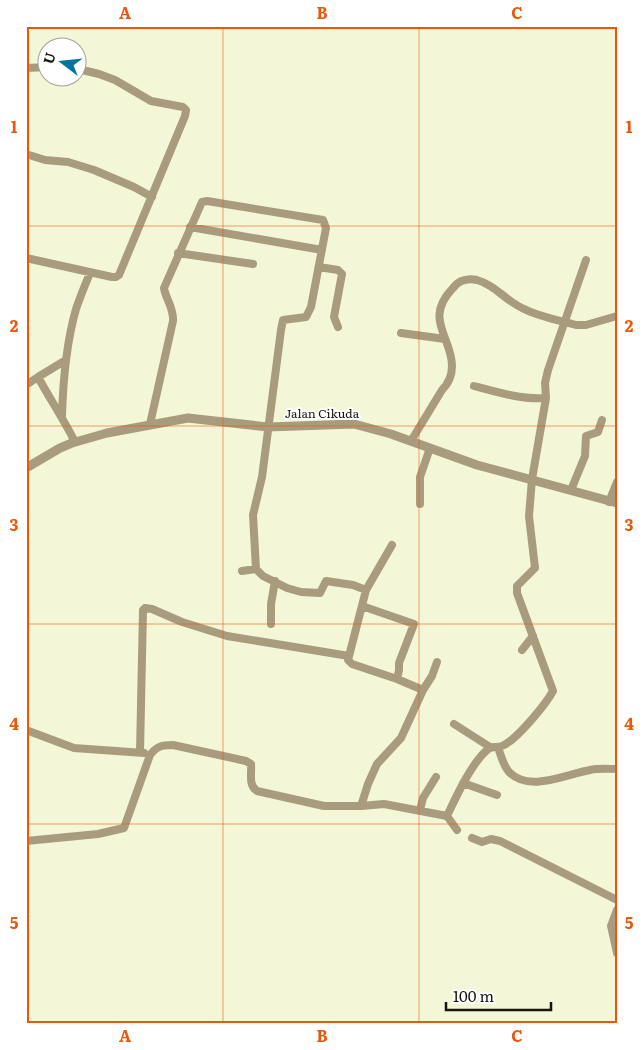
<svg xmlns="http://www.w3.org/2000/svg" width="643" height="1050" viewBox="0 0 643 1050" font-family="Literata,serif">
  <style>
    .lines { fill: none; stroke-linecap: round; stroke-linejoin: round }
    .minor { stroke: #a89b7e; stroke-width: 8 }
    .tertiary { stroke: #a89b7e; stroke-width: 9 }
    .grid { fill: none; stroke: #e8590c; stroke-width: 1; stroke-opacity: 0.55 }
    .labels { text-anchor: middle; stroke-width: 4; stroke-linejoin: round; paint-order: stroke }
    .street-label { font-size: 12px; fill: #15160c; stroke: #fff }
    .neatline { fill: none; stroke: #e8590c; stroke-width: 2 }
    .grid-label { font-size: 16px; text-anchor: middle; font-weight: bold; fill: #e8590c }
  </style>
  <rect width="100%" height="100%" fill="#f4f6d8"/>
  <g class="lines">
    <path class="minor" d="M26,68l22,-1
      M26,154l19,6 23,2 26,8 40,17 18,10
      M190,227l132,23
      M178,253l75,11
      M26,258l86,19h4l3,-2 66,-159 1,-6 -3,-3 -32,-6 -36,-21 -16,-6 -21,-5
      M319,267l19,3 4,4 -8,43 4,10
      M401,333l44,6
      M38,377l28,-17
      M26,385l12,-8c12,22 26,43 37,65
      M546,398l-1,-15 3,-13 38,-110
      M62,416c1,-35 4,-72 14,-107 4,-12 9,-24 14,-36
      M150,424l23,-103c1,-13 -7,-21 -9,-33l38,-86 5,-1 116,19 3,8 -15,79 -5,10 -23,3 -2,10 -19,147 -9,38 3,54 7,7 24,12 14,4 19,1 6,-12 27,4 13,5 -18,70 4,4 45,15
      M411,441l31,-51c6,-6 10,-15 10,-24 0,-29 -29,-47 1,-78 6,-8 14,-10 24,-8 18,5 28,20 45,28 17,9 36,12 54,17h10l31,-9
      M571,490l14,-34 1,-20 12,-4 4,-12
      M609,502l8,-20
      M420,504v-27l10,-29
      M242,571l14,-2
      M366,590l26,-45
      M362,606l52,18 -15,39v7l-2,9 26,11
      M271,624v-20l4,-23
      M522,650l11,-14
      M454,724l36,23
      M26,730l48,18 70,5
      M498,747c3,9 5,18 11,25 20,21 57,2 81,-2 8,-2 18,-1 27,-1
      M140,752l3,-142 2,-2 7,1 30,13 45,14 122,20
      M463,783l34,12
      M361,806l7,-22 9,-20 24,-26 22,-48 9,-14 5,-14
      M420,810l3,-12 13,-21
      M447,816c9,-19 24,-52 40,-66 5,-5 11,-1 17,-5 14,-7 42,-41 49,-54l-36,-98v-7l18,-18 -6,-52 3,-37 14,-81c-23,2 -50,-6 -72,-12
      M472,838l10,4 9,-3 9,2 117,59
      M26,841l72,-7 26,-6 26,-73c7,-9 12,-10 23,-10l73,16 5,3c1,10 -3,21 6,27l67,15h37l23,-2 63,12 10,14
      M617,910l-6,16 6,27"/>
    <path class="tertiary" d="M26,468l34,-20 12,-5 35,-10 81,-15 80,9 86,-3 37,10 86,31 140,38"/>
  </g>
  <path class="grid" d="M223,26v998M419,26v998M26,226h591M26,426h591M26,624h591M26,824h591"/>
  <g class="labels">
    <g class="street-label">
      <text x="322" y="418">Jalan Cikuda</text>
    </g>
  </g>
  <rect width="643" height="1050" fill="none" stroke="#ffffff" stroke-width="55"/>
  <g transform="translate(62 62) rotate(286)"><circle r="24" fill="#ffffff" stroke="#a1a29e"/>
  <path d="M0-4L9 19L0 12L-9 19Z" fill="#02759f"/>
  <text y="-8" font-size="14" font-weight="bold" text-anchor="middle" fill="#15160c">U</text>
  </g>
  <path d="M446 1002v8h105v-8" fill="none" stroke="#15160c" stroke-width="2.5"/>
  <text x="453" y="1002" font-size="15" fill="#15160c" stroke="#ffffff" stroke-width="4" paint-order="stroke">100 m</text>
  <rect x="28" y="28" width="588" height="994" class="neatline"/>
  <g class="grid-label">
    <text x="125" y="19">A</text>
    <text x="322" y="19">B</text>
    <text x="517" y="19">C</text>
    <text x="14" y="133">1</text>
    <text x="629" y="133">1</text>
    <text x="14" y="332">2</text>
    <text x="629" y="332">2</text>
    <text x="14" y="531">3</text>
    <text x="629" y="531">3</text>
    <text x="14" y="730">4</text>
    <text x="629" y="730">4</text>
    <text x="14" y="929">5</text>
    <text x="629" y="929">5</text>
    <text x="125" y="1042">A</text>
    <text x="322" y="1042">B</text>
    <text x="517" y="1042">C</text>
  </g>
</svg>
